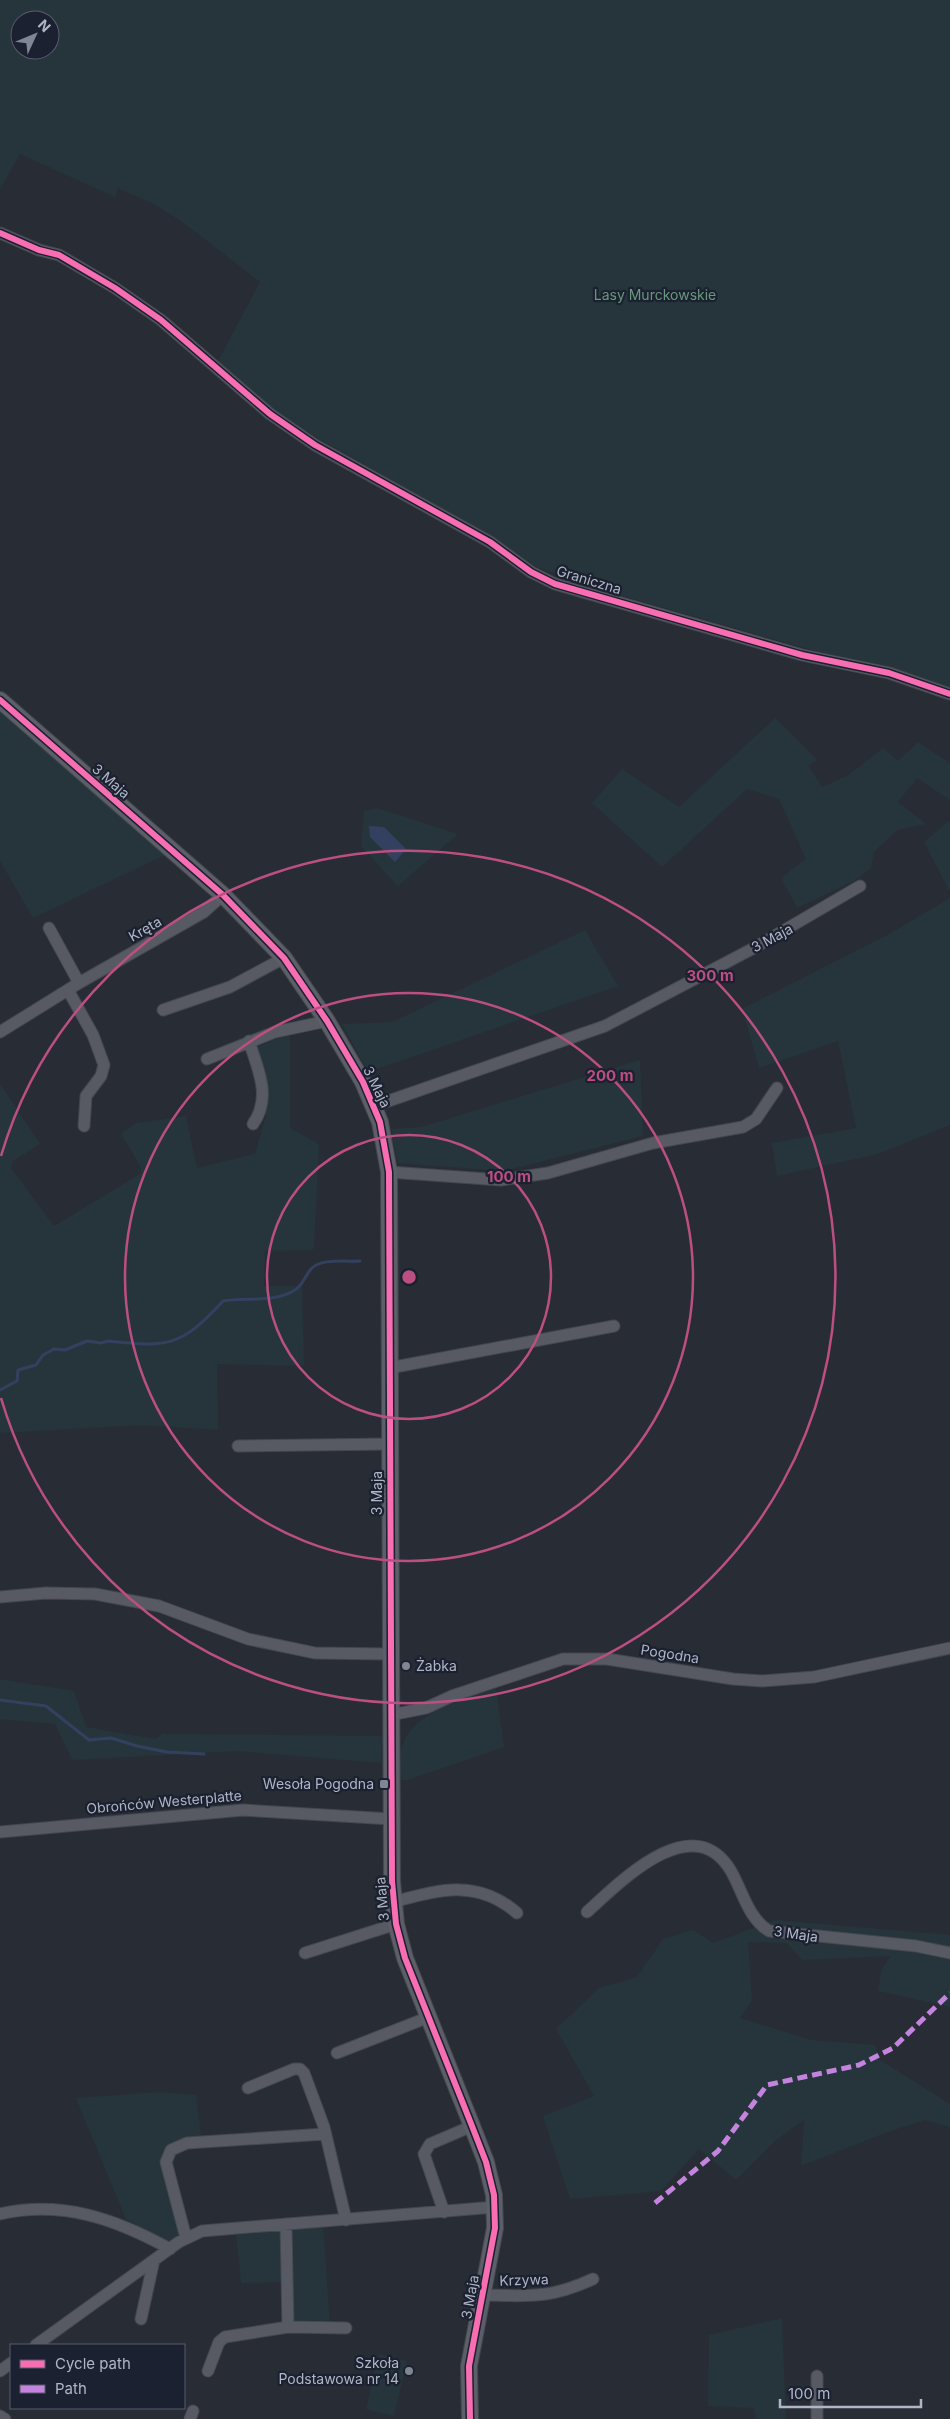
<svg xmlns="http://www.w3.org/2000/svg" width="950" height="2419" viewBox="0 0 950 2419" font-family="Inter,sans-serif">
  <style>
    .green { fill: #25353b; fill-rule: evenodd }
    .water { fill: #34405f }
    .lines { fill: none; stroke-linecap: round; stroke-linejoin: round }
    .stream { stroke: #34405f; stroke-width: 3 }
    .street-casing { stroke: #44474e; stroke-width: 13 }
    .secondary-casing { stroke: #44474e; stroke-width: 18 }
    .street { stroke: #585a63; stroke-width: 11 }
    .secondary { stroke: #5c5e68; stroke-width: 16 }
    .quiet { stroke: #c483df; stroke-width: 5; stroke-dasharray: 10 5; stroke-linecap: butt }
    .cycleway-casing { stroke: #1b2130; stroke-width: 9 }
    .cycleway { stroke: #f96db3; stroke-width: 6 }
    .ring { fill: none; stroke: #bc4f81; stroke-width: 2.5 }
    .poi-dot { fill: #818694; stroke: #1b2130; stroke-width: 2 }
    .labels { text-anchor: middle; stroke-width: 4.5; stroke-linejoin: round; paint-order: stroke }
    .park-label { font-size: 14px; fill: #67997a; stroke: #1b2130 }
    .street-label { font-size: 14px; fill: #b1b6c7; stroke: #1b2130 }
    .poi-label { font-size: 14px; fill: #b1b6c7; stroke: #1b2130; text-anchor: end }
    .centre { fill: #bc4f81; stroke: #1b2130; stroke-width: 2.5 }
    .ring-label { font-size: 15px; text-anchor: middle; font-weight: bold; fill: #bc4f81; stroke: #1b2130; stroke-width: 4.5; stroke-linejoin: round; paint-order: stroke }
  </style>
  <rect width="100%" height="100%" fill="#282c35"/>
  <path class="green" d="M0,0h950v689l-52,-19 -69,-15 -234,-67 -58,-21 -25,-13 -52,-35 -156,-89 -38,-26 -49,-41 43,-81 -75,-58 -29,-19 -38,-17 -3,9 -95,-43 -20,35zM20,20h30v30h-30z
    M0,710l167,144 -134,64 -33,-57z
    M775,718l43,42 -10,5 14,22 25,-11 36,-28 15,13 20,-19 32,21v37l-33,-22 -19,24 28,22 -29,6 -23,22 -3,16 -17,13 -57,27 -16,-30 25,-19 -27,-60 -32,-10 -85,78 -70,-64 30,-34 57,38z
    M377,808l81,26 -60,52 -37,-40 3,-35z
    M950,820v72l-26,-50z
    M950,898v227l-72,29 -101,22 -5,-33 84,-15 -18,-87 -79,27 -17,-59 147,-75z
    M585,930l33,56 -250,86 -26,-48 50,-2z
    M290,1033v95l29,16 -5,104 -2,2 -47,1 -1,35h38l2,80 -87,-2 1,66 -75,-5 -143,8v-349l40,60 -27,17 -2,7 43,58 86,-52 1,-7 -20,-33 15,-11 50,-7 11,52 58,-14 11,-39 -8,-68z
    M640,1060l3,76 -139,35 -106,-8 -7,-34 30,-2z
    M0,1679l74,12 12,36 69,12 7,-5 220,2 -1,27 -144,-12 -164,9 -18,-36 -55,-5z
    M496,1689l8,58 -96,33h-9c1,-13 0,-27 5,-39 13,-30 63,-43 92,-52z
    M775,1920l175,15v72l-72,-16 3,-20 9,-15 -88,4 -15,-17 -39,-1 4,58 -12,18 71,22 64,5 5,15 70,44v23l-25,-7 -40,13 -84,33 3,-46 -29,21 -39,39 -37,-31 -38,42 -91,8 -27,-83 51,-20 -38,-67 43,-41 38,-11 26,-38 30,-9 20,13z
    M160,2092l36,3 5,41 -29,7 -12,17 21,75 -12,8 -43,-24 -50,-121z
    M323,2226l7,98 -41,9 -8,-51 -40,1 -5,-48z
    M782,2318l4,101h-30l-2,-11 -46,-2 1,-71z
    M379,2354l28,7 -13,55 -28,-7z"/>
  <path class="water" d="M369,826l15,1 22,22 -11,13 -25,-25z"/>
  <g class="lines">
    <path class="stream" d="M0,1390l17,-9 1,-11 18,-5 7,-10 11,-6 11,1 22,-9 14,2 7,-2c60,6 72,7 115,-40 22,-4 52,2 72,-11 8,-5 10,-14 16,-21 9,-11 36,-7 49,-8
      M0,1700l46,6 43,34 22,-2 26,8 30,6 37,2"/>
    <g class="street-casing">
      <path id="street" d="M0,233l39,17 20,5 56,33 46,32 109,94 45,31 175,97 41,30 24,12 247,71 87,18 61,21
        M49,928l30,55
        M68,990l25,45 11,30 -3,11 -15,20 -2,30
        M163,1010l67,-23 54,-29
        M0,1032l79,-49 125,-71 19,-17
        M249,1041c9,29 23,56 4,83
        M207,1059l68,-27 52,-11
        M374,1106l231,-80 147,-77 108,-63
        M389,1172l112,8 47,-7 105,-30 90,-16 13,-8 21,-31
        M389,1368l225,-42
        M238,1446l151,-2
        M0,1597l46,-4 49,1 64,12 89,33 67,14 75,1
        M391,1715l35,-7 26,-12 111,-37h44l126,20 29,2 52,-4 136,-29
        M0,1832l243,-22 148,9
        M393,1902c46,-12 84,-24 124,11
        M587,1912c33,-30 106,-105 144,-41 12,21 17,47 38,60l147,15 34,7
        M305,1953l91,-29
        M337,2053l92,-36
        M248,2088l46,-19h6l4,4 20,54 22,93
        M444,2212l-20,-58 6,-10 42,-18
        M0,2214c62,-14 116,5 170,35
        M286,2224l2,103
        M186,2238l-20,-76 5,-12 16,-7 138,-9
        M483,2295c46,1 67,4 110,-16
        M141,2319l13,-59
        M36,2345l143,-103 23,-11 293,-24
        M0,2371l11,-8
        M208,2371l11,-29 6,-5 63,-10 58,1
        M817,2376v43
        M0,2416l5,3
        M190,2419l3,-8"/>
    </g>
    <g class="secondary-casing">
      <path id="secondary" d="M0,700l223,195 61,63 43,63 36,61 17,40 9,50 3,709 4,43 9,34 67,168 14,36 8,33 1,33 -26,138 1,53"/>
    </g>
    <use href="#street" class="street"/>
    <use href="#secondary" class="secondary"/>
    <path class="quiet" d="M655,2203l63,-52 49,-66 92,-20 34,-17 57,-55"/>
    <g class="cycleway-casing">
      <path id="cycleway" d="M0,233l39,17 20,5 56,33 46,32 109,94 45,31 175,97 41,30 24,12 247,71 87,18 61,21
        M0,700l223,195 61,63 43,63 36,61 17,40 9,50 3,709 4,43 9,34 67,168 14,36 8,33 1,33 -26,138 1,53"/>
    </g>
    <use href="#cycleway" class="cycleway"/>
  </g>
  <g class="ring">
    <circle cx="409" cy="1277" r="142"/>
    <circle cx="409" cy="1277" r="284"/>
    <path d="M1 1156A426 426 0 1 1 1 1398"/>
  </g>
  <g class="poi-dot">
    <circle cx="406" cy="1666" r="5"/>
    <rect x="379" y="1779" width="10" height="10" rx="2.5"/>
    <circle cx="409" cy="2371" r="5"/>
  </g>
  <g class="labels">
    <g class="park-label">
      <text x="655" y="300">Lasy Murckowskie</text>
    </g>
    <g class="street-label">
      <text transform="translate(589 580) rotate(17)" y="5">Graniczna</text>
      <text transform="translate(111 781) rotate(41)" y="5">3 Maja</text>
      <text transform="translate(145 929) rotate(-30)" y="5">Kręta</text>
      <text transform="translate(772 938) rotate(-28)" y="5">3 Maja</text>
      <text transform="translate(377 1087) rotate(64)" y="5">3 Maja</text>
      <text transform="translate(377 1493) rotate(-90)" y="5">3 Maja</text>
      <text transform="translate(670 1654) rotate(9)" y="5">Pogodna</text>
      <text transform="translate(164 1802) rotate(-5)" y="5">Obrońców Westerplatte</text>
      <text transform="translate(382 1899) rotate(-95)" y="5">3 Maja</text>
      <text transform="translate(796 1934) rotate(8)" y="5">3 Maja</text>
      <text transform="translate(524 2280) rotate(-2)" y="5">Krzywa</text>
      <text transform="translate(470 2297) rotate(-80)" y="5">3 Maja</text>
    </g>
    <g class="poi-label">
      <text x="416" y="1671" text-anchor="start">Żabka</text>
      <text x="374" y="1789">Wesoła Pogodna</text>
      <text x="399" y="2368">Szkoła<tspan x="399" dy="16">Podstawowa nr 14</tspan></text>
    </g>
  </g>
  <circle cx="409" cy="1277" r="8" class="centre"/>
  <g class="ring-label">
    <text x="710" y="981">300 m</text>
    <text x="610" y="1081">200 m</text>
    <text x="509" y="1182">100 m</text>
  </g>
  <rect x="10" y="2344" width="175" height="65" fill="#1b2130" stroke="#575d6c"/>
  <rect x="20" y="2360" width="25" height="8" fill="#f96db3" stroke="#575d6c"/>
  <text x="55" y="2369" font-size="15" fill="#b1b6c7">Cycle path</text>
  <rect x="20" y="2385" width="25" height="8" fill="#c483df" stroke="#575d6c"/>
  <text x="55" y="2394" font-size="15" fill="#b1b6c7">Path</text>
  <g transform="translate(35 35) rotate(46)"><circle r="24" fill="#1b2130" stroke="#575d6c"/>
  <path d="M0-4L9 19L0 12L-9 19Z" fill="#818694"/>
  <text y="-8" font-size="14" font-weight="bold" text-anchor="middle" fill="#b1b6c7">N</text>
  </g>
  <path d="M780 2399v8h141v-8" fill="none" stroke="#b1b6c7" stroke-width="2.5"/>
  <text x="788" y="2399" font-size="15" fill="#b1b6c7" stroke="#1b2130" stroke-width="4" paint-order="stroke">100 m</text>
</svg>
